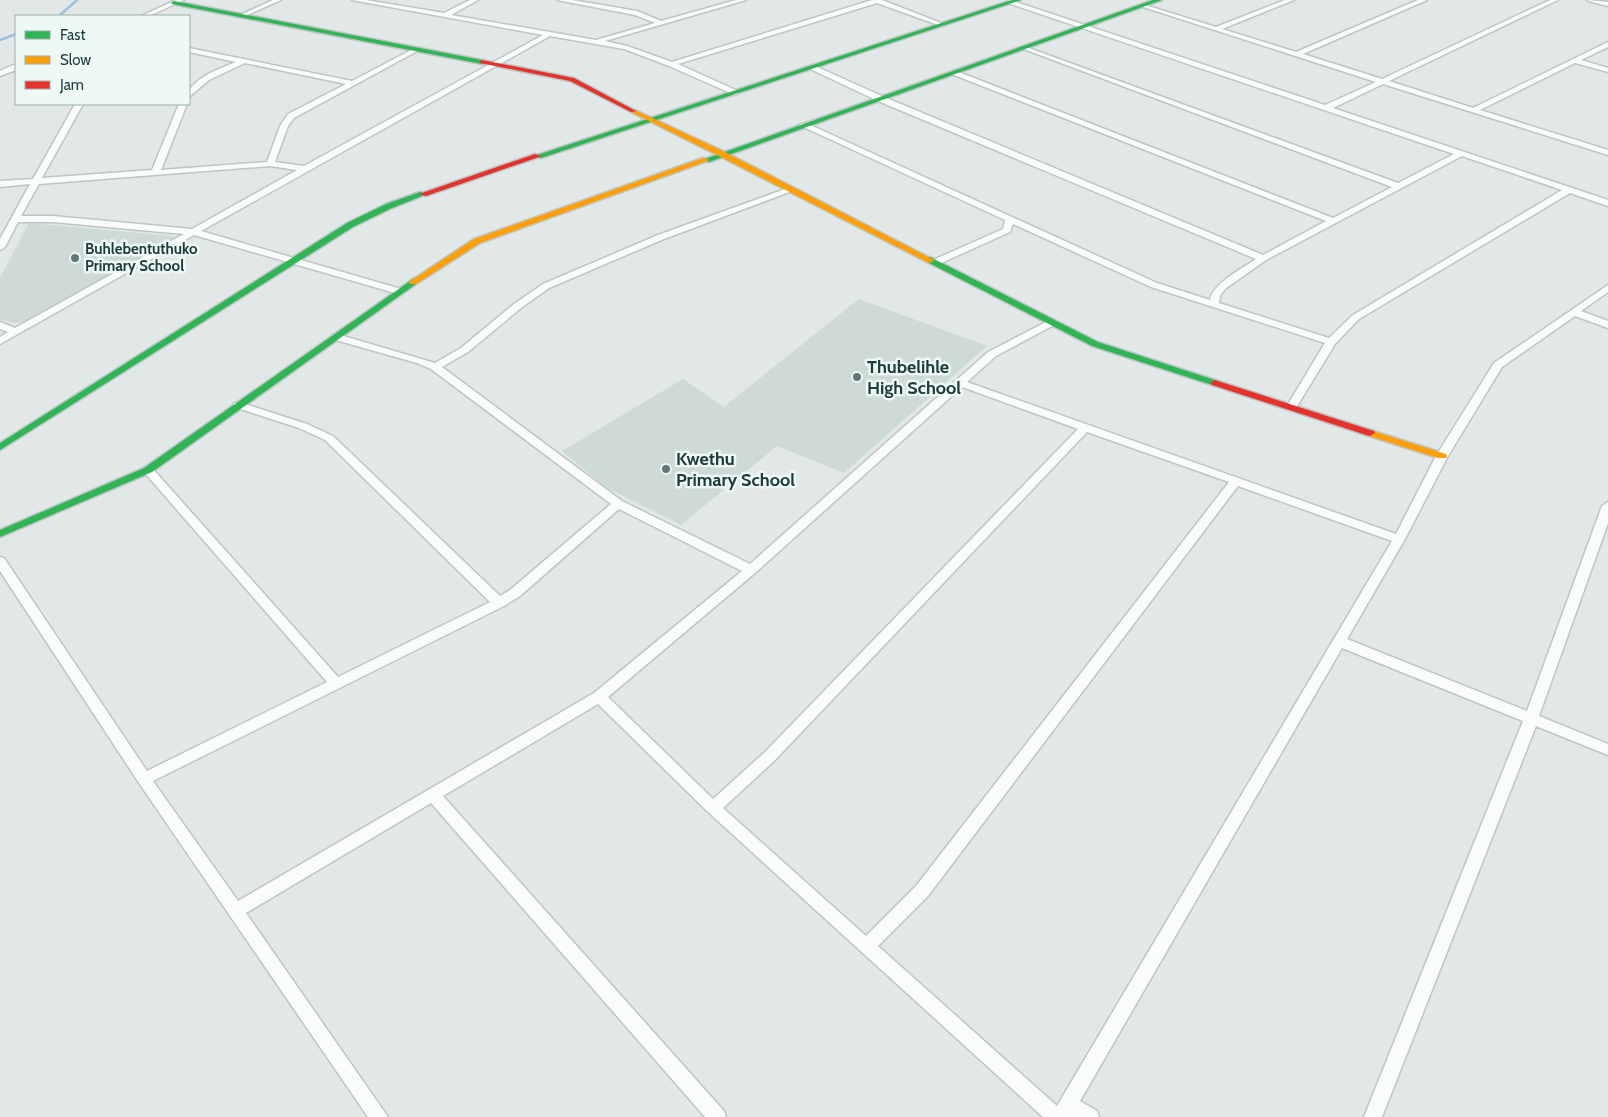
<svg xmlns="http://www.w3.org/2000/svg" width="1608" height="1117" viewBox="0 0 1608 1117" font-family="Cabin,sans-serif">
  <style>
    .built { fill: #cedad8 }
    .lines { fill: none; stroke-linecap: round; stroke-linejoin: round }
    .stream { stroke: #9dc2db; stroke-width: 2.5 }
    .street-casing { stroke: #bec5c4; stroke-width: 3 }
    .fast-casing { stroke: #bdc6c5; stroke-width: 3 }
    .slow-casing { stroke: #bdc6c5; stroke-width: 3 }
    .jam-casing { stroke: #bdc6c5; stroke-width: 3 }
    .street { fill: #fafcfb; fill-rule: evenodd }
    .fast { fill: #30b455; fill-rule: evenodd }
    .slow { fill: #ff9f0a; fill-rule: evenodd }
    .jam { fill: #e5322d; fill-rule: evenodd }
    .poi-dot { fill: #627878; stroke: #eef8f5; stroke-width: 2 }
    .labels { text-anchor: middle; stroke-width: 5; stroke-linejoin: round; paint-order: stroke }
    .far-poi-label { font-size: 15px; font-weight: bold; fill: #1e3c3c; stroke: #eef8f5; text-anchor: start }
    .poi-label { font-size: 18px; font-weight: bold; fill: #1e3c3c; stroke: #eef8f5; text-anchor: start }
  </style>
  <rect width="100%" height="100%" fill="#e1e8e7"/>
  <path class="built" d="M29,223l144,13 2,2 -146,84 -14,1 -15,-4v-41z
    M859,299l128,47 -143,127 -67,-27 -96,79 -74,-37 -45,-37 121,-72 41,28z"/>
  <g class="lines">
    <path class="stream" d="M59,16l18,-16
      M0,40l16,-6"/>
    <g class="street-casing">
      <path id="street" d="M176,0h8l-35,16h-8z
        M273,0h8l-38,17 -5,-1z
        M352,0h14l78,13 26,-13h8l-27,15 145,25 59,-17 -20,-8 -78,-15h15l65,11 24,10 75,-21h10l-141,41 22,5 45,16 200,-62h10l64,25 -5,1 -64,-23 -199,61 60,27 1,2 -4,2 -66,-29 -45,-17 -74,-13 -349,195 200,58v4h-6l-201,-58 -194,109v-7l8,-5 -8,-3v-7l15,6 169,-94 -131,-12h-35l-13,25 -5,3v-11l30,-55 -30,3v-6l33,-2 42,-75h8l-41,74 110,-8 27,-66h8l-26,66 106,-8 13,-36 8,-12 58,-30 -101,-21 -36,17 -20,17v-7c11,-15 30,-21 47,-28l-47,-10v-4l163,33 63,-33h4v2l-125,68 -6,8 -13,36 29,4 239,-131zM270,166l27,4 -105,59 -139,-13h-32l18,-32z
        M1010,0l315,105 51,-23 -236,-76 5,-1 71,22 69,-27h9l-72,29 74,23 122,-52h9l-124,54 79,25 168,-79h8l-169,81 84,27 135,-66v5l-27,13 27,8v4l-33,-9 -95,47 128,40v5l-225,-71 -50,24 275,92v6l-38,-13 -211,126 -24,25 -39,64h-8l-1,-2 38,-63 -174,-56 -138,-63 -3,8 -71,32h-6v-4l70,-31 2,-9 -206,-95 7,-2 351,160 53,17c2,-16 33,-32 46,-41l-378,-158 -70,-33 7,-2 69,31 379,158 63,-34 -377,-148 7,-2 377,147 59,-31 -371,-139 5,-1 372,136 56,-29 -446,-151 -1,-1zM1462,156l100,34 -209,125 -24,23 -110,-35 1,-7 5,-7 41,-29z
        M1587,0l21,2v4l-20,-5z
        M13,65h3v5l-16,6v-5z
        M788,188l7,2 -131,49 -115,49 -28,20 -53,44 -26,15 180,134 128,63 238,-212 64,-33 5,3 -1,2 -60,32 -29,26 429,152 40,-78 58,-93 114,-78v7l-27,19 27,10v7l-33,-12 -73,51 -54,89 -43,83 -58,100 180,72 75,-205 6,-4v21l-69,193 69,28v11l-72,-29 -154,391h-18l159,-396 -181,-73 -262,453 17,10 2,6h-56l-335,-305 -110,-108 -155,92 281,315 2,6h-21l-274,-314 -185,110 142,204h-20l-229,-334 -139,-212v-14l4,1 143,213 180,-89 -183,-210 -2,-2 2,-2h8l186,209 152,-75 -165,-162 -26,-12 -65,-21 -1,-2 1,-2h8l65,21 26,12 167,160 10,-6 101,-86 -180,-135 -14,-6 -85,-24v-4h8l95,28 26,-15 53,-44 29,-20 115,-49zM962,387l116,42 -313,323 -52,47 -105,-102 147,-124zM1087,432l142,50 -313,404 -50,50 -143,-128 52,-48zM1238,486l154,55 -335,565 -179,-160 50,-50zM619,509l123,62 -148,122 -356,208 -85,-120 351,-175 16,-10z"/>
    </g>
    <g class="fast-casing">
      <path id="fast" d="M1012,0h9l-480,158 -7,-2z
        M1153,0h9l-453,162 -7,-2z
        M174,1l308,59 3,2 -3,2 -310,-60 -1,-1z
        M420,192l7,2 -35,14 -39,19 -353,223v-7l347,-220 39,-19z
        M930,257l168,85 120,39 2,2 -5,3 -3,-1 -120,-39 -165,-84v-4z
        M413,279l3,1v4l-264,188 -152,65v-7l144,-62z"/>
    </g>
    <g class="slow-casing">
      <path id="slow" d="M631,110h4l90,42 209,108 -4,3 -3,-1 -208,-106 -88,-44z
        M703,158l7,2 -230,83 -64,41h-6l-1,-2 65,-43z
        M1370,430l76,24 1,2 -1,2h-8l-72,-23 -1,-2 1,-2z"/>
    </g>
    <g class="jam-casing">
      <path id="jam" d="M482,60l92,18 62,33 -5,1 -61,-31 -90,-18v-2z
        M535,154l7,2 -116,40 -7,-2z
        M1215,380l159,51 1,2 -5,3 -4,-1 -154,-50 -2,-2z"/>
    </g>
    <use href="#street" class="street"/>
    <use href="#fast" class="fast"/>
    <use href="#slow" class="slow"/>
    <use href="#jam" class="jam"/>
  </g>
  <g class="poi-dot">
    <circle cx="75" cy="258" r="5"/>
    <circle cx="857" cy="377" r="5"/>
    <circle cx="666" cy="469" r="5"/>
  </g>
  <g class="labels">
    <g class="far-poi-label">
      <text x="85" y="254">Buhlebentuthuko<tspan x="85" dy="17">Primary School</tspan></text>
    </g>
    <g class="poi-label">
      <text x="867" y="373">Thubelihle<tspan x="867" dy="21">High School</tspan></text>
      <text x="676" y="465">Kwethu<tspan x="676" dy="21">Primary School</tspan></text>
    </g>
  </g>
  <rect x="15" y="15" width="175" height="90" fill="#eef8f5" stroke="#9badab"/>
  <rect x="25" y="31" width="25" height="8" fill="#30b455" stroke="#9badab"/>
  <text x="60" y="40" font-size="15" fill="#1e3c3c">Fast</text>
  <rect x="25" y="56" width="25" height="8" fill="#ff9f0a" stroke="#9badab"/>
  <text x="60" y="65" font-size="15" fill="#1e3c3c">Slow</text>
  <rect x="25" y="81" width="25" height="8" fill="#e5322d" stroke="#9badab"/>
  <text x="60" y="90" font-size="15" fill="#1e3c3c">Jam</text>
</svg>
